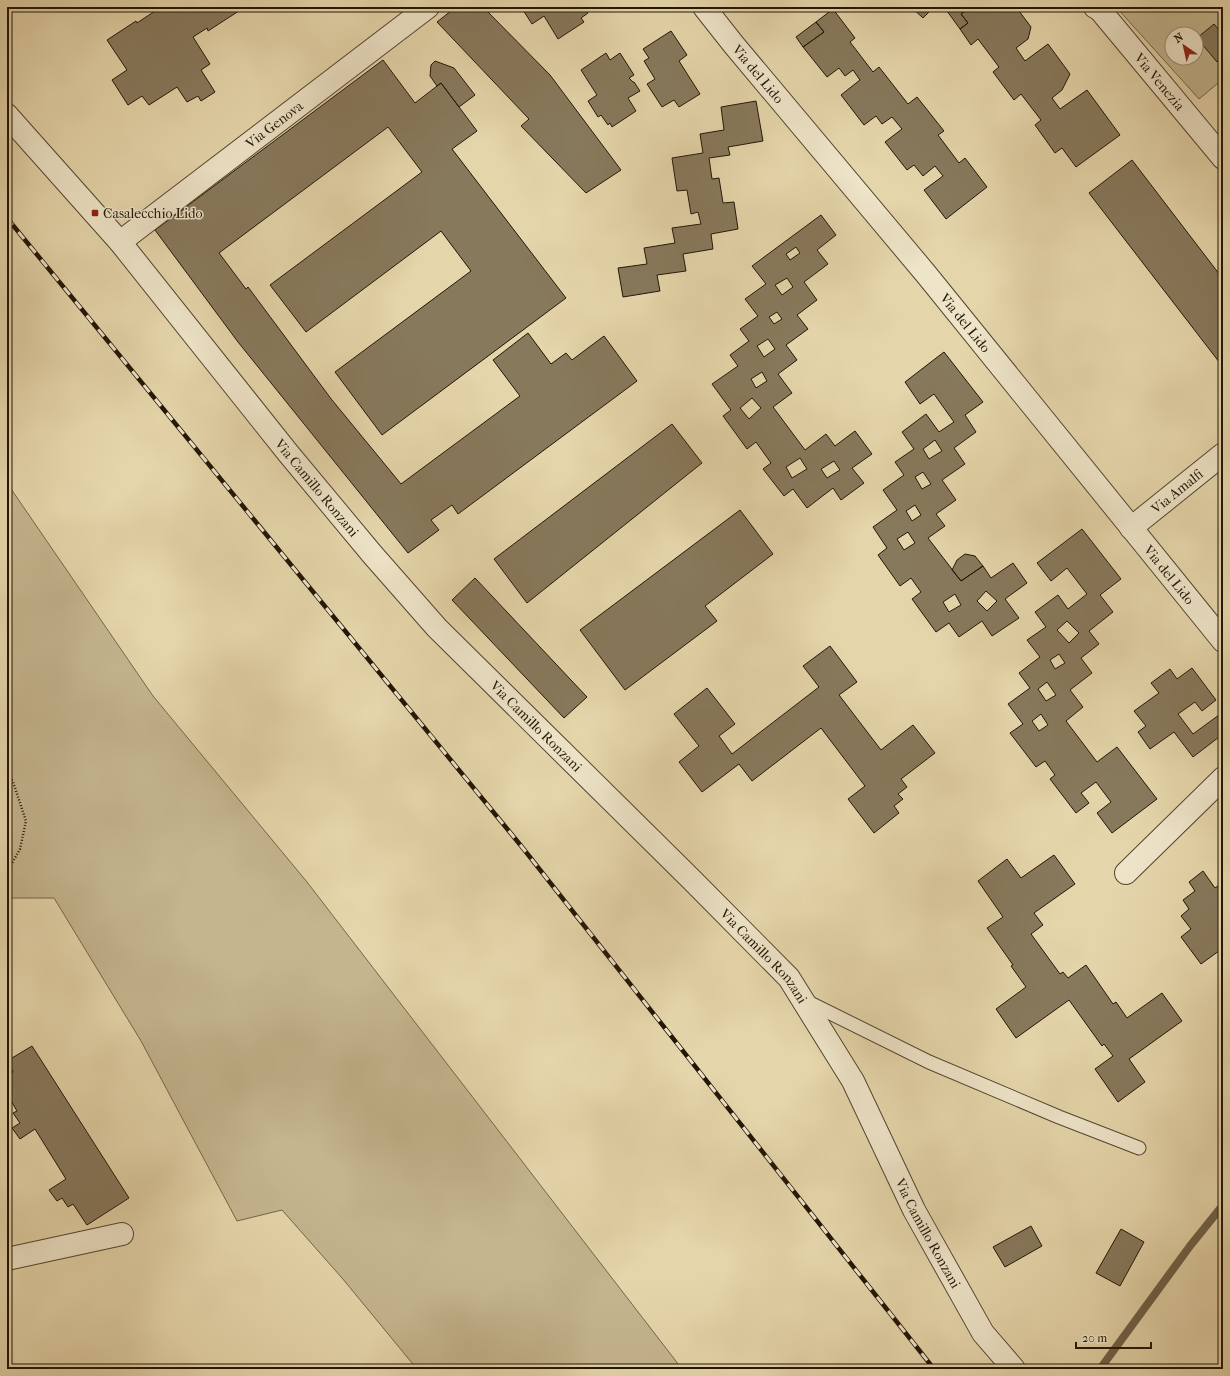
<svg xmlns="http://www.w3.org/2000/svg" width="1230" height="1376" viewBox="0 0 1230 1376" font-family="'IM FELL French Canon',serif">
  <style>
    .green { fill: #c4b58e; stroke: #73664a; fill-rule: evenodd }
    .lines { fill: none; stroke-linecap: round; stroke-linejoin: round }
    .stream { stroke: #6f6248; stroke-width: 8 }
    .building { fill: #87795c; stroke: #221607; fill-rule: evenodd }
    .lane-casing { stroke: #534630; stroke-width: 15 }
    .street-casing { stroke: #534630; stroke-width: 24 }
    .path { stroke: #221607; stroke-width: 2.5; stroke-dasharray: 1 2; stroke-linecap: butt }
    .lane { stroke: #eee4c8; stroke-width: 13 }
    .street { stroke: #eee4c8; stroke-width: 22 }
    .rail-casing { stroke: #221607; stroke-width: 4.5 }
    .rail { stroke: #eee4c8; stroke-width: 3; stroke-dasharray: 9; stroke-linecap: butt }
    .poi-dot { fill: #8f2418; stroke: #eee4c8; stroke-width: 1.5 }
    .labels { text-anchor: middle; stroke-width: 3; stroke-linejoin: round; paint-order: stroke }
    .street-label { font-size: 14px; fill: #221607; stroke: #eee4c8 }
    .poi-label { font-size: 14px; fill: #221607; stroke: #eee4c8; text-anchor: start }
  </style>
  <rect width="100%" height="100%" fill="#e5d5aa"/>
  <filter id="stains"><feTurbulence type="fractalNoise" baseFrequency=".005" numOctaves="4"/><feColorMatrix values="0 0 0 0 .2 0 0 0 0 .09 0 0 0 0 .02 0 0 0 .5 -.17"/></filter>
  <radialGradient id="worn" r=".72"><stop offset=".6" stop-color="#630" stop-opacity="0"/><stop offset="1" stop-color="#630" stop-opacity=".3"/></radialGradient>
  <path class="green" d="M1116,7h107v72l-24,20zM1172,34h24v24h-24z
    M7,483l146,213 154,186 375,487h-265l-75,-91 -60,-68 -45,11 -96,-180 -87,-143h-47z"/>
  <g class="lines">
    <path class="stream" d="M1100,1369l90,-123 33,-41"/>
  </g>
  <path class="building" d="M161,7h84l-37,24 -1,-3 -14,9 17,27 -9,6 14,22 -14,9 -3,-5 -11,6 -10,-15 -28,18 -7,-9 -14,9 -16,-25 15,-10 -20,-30 29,-19 1,2z
    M456,7h27l67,68 71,95 -35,23 -65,-67 8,-7 -92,-97z
    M521,7h63l4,6 -7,5 3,4 -26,17 -14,-23 -12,8z
    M911,7h23l-11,11z
    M953,7h17l-9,7 7,9 -8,6 -13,-18z
    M970,7h10l3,4 6,-4h27l15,20 -3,12 -12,9 9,13 23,-17 22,30 -8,16 -10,8 8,11 27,-19 33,45 -44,32 -14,-19 -7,5 -20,-28 6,-5 -20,-26 -7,6 -21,-28 6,-5 -21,-28 -7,6 -11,-16 8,-6 -7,-9z
    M833,9l22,29 -5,4 23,30 6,-5 29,37 9,-7 27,34 -6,4 21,28 6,-5 22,29 -41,32 -22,-29 19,-14 -8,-10 -12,10 -9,-11 -7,5 -22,-28 17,-13 -10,-12 -10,7 -6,-8 -12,9 -23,-30 19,-15 -7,-10 -8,6 -6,-8 -12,9 -24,-30 21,-15 -8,-10z
    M816,22l8,10 -21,15 -7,-10z
    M1214,24l9,11v21l-6,6 -20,-24z
    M671,31l16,24 -8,6 21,33 -21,13 -5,-7 -12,7 -15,-23 8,-5 -11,-18 5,-3 -6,-9z
    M606,53l4,7 10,-7 14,22 -5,3 4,4h1l6,9 -12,7 8,13 -24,16 -2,-4 -2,2 -7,-10 -3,2 -10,-16 9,-6 -16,-25z
    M383,60l32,43 26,-20 36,48 -25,18 114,149 -184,137 -47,-63 136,-101 -30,-40 -135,101 -36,-47 152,-113 -34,-45 -169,126 27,36 2,-2 84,113 69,84 119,-88 -27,-36 35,-27 23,31 15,-11 6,7 32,-24 33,45 -179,133 -6,-9 -21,15 8,10 -31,23 -170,-211 -83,-112z
    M435,61l19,7 21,27 -16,12 -18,-24 -4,3 -7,-10 1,-11z
    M756,101l7,40 -35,6 2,8 -21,3 3,21 7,-1 4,25 11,-1 4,27 -27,5 2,15 -30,5 3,17 -29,4 3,16 -37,6 -5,-29 29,-4 -3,-16 31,-5 -3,-15 29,-4 -3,-12 -7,2 -4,-24 -10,1 -5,-33 31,-5 -3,-19 24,-4 -3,-23z
    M1132,160l91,119v88l-134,-174z
    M821,215l15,20 -19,15 11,14 -24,18 13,18 -20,15 11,14 -22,16 11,15 -19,14 14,19 -19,14 32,43 21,-16 9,12 20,-15 17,23 -20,14 12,15 -23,17 -8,-12 -26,20 -14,-19 -9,7 -21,-27 8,-6 -15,-21 -9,7 -24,-33 8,-6 -19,-26 26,-18 -8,-11 19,-14 -9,-12 18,-13 -13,-17 21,-15 -14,-18zM796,247l4,6 -10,7 -4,-6zM787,278l6,9 -11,8 -7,-10zM777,312l5,7 -8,5 -5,-7zM768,339l7,10 -11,8 -7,-11zM762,372l5,9 -11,7 -5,-9zM752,398l9,10 -12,11 -9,-11zM800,458l7,11 -15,9 -6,-11zM834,461l6,9 -13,8 -6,-9z
    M944,352l39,50 -18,13 11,17 -22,16 11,16 -23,16 14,20 -20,14 9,12 -17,12 33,43 22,-15 8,12 22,-15 14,20 -22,16 14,19 -27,18 -10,-15 -23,16 -10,-14 -13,9 -24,-33 9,-7 -10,-14 -11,8 -22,-31 9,-7 -14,-21 24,-17 -14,-20 21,-15 -9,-13 19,-13 -12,-17 24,-18 13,18 15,-10 -20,-28 -14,10 -15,-22zM935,440l7,11 -13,8 -6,-10zM923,472l8,12 -9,5 -7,-12zM915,505l6,10 -9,6 -6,-10zM908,532l7,11 -11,7 -7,-11zM986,591l11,10 -10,10 -10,-10zM955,594l6,11 -12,7 -6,-10z
    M672,424l30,39 -175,140 -33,-44z
    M740,510l33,44 -68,52 12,15 -92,69 -45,-60z
    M1082,529l39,50 -21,16 13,17 -24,19 10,13 -18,14 11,15 -22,17 13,17 -17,14 31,41 20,-15 40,52 -45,34 -15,-20 14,-11 -15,-20 -15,11 8,10 -13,10 -26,-34 5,-4 -10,-14 -9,6 -26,-34 13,-9 -15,-20 22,-16 -11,-15 21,-16 -13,-17 19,-13 -11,-15 23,-17 10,14 19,-15 -20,-26 -16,13 -14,-18zM1067,621l12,12 -10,10 -12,-13zM1059,654l6,9 -10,6 -5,-9zM1047,682l9,13 -10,6 -8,-12zM1041,714l7,11 -9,6 -7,-10z
    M965,554l10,2 8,10 -22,15 -9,-11 5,-10z
    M475,578l112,119 -23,21 -112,-118z
    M830,646l27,36 -18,13 42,55 32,-25 22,28 -34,26 6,8 -9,7 5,5 -9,7 5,7 -25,20 -26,-34 17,-13 -44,-58 -69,53 -13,-17 -37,28 -23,-30 20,-16 -25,-32 33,-26 28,36 -16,12 13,18 87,-67 -16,-21z
    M1192,668l24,32 -14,11 -7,-9 -17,12 15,20 30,-22v22l-30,23 -19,-25 -24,17 -12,-17 8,-6 -12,-15 25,-18 -8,-10 19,-14 7,10z
    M1054,855l21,29 -41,29 9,12 -12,9 29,40 3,-2 5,6 18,-13 27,39 3,-2 11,16 35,-25 20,28 -53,38 16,23 -27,20 -23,-33 18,-13 -9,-12 -2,2 -33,-46 -53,38 -20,-29 30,-22 -15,-21 2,-1 -26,-37 16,-11 -25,-36 29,-22 14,19z
    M1203,871l12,17 7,-5 1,2v16l-5,4 5,6v37l-22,16 -20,-27 10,-8 -10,-13 8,-7 -6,-9 12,-9 -6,-9z
    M32,1046l97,152 -42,27 -14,-21 -5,3 -6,-9 -5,3 -8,-11 17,-11 -31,-50 -15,10 -8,-11 8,-5 -7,-10 4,-2 -10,-17v-18l6,-4 -6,-11z
    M1031,1226l11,20 -37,21 -12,-20z
    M1121,1229l23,13 -24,44 -24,-13z"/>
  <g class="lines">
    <g class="lane-casing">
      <path id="lane" d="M806,1001l123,61 130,55 80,31"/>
    </g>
    <g class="street-casing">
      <g id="street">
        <path id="s1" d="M704,7l30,38 192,229 297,367"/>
        <path id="s2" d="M1095,7l5,3 123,148"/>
        <path id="s3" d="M7,115l113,127 168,211 84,101 65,74 255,252 97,98 64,103 61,129 69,123 31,36"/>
        <path id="s4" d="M120,242l308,-235"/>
        <path id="s5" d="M1131,528l92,-74"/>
        <path d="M1126,873l97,-95"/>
        <path d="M7,1259l115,-25"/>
      </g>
    </g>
    <path class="path" d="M7,772l6,10 13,39 -6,28 -13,23"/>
    <use href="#lane" class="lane"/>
    <use href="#street" class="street"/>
    <g class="rail-casing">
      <path id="rail" d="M7,218l515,629 412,522"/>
    </g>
    <use href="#rail" class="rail"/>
  </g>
  <rect class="poi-dot" x="91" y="209" width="8" height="8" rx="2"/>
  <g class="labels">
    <g class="street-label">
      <text dy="5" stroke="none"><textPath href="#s1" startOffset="86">Via del Lido</textPath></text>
      <text dy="5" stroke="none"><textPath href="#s2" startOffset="99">Via Venezia</textPath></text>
      <text dy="5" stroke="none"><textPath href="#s4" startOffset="194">Via Genova</textPath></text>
      <text dy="5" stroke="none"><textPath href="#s1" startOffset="410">Via del Lido</textPath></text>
      <text dy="5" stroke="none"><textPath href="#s3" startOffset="485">Via Camillo Ronzani</textPath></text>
      <text dy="5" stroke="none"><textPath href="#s5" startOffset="59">Via Amalfi</textPath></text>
      <text dy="5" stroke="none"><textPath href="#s1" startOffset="734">Via del Lido</textPath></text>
      <text dy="5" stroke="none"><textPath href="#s3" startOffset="809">Via Camillo Ronzani</textPath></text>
      <text dy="5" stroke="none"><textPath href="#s3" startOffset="1133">Via Camillo Ronzani</textPath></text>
      <text dy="5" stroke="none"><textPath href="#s3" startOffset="1457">Via Camillo Ronzani</textPath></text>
    </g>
    <g class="poi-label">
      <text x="103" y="218">Casalecchio Lido</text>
    </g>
  </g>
  <rect width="1230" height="1376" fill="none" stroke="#e5d5aa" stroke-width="24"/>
  <rect x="8" y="8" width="1214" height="1360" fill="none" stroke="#221607" stroke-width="2"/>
  <rect x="12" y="12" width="1206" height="1352" fill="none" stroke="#221607"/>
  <g transform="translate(1184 46) rotate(326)"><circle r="19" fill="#eee4c8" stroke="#9c927b"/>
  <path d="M0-3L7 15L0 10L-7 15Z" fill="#8f2418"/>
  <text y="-6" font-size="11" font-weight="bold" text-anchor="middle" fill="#221607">N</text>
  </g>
  <path d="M1076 1342v6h75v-6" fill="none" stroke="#221607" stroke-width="2"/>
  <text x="1082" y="1342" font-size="12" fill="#221607" stroke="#eee4c8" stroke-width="3" paint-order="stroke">20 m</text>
  <rect width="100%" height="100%" filter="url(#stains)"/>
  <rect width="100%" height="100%" fill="url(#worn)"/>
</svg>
